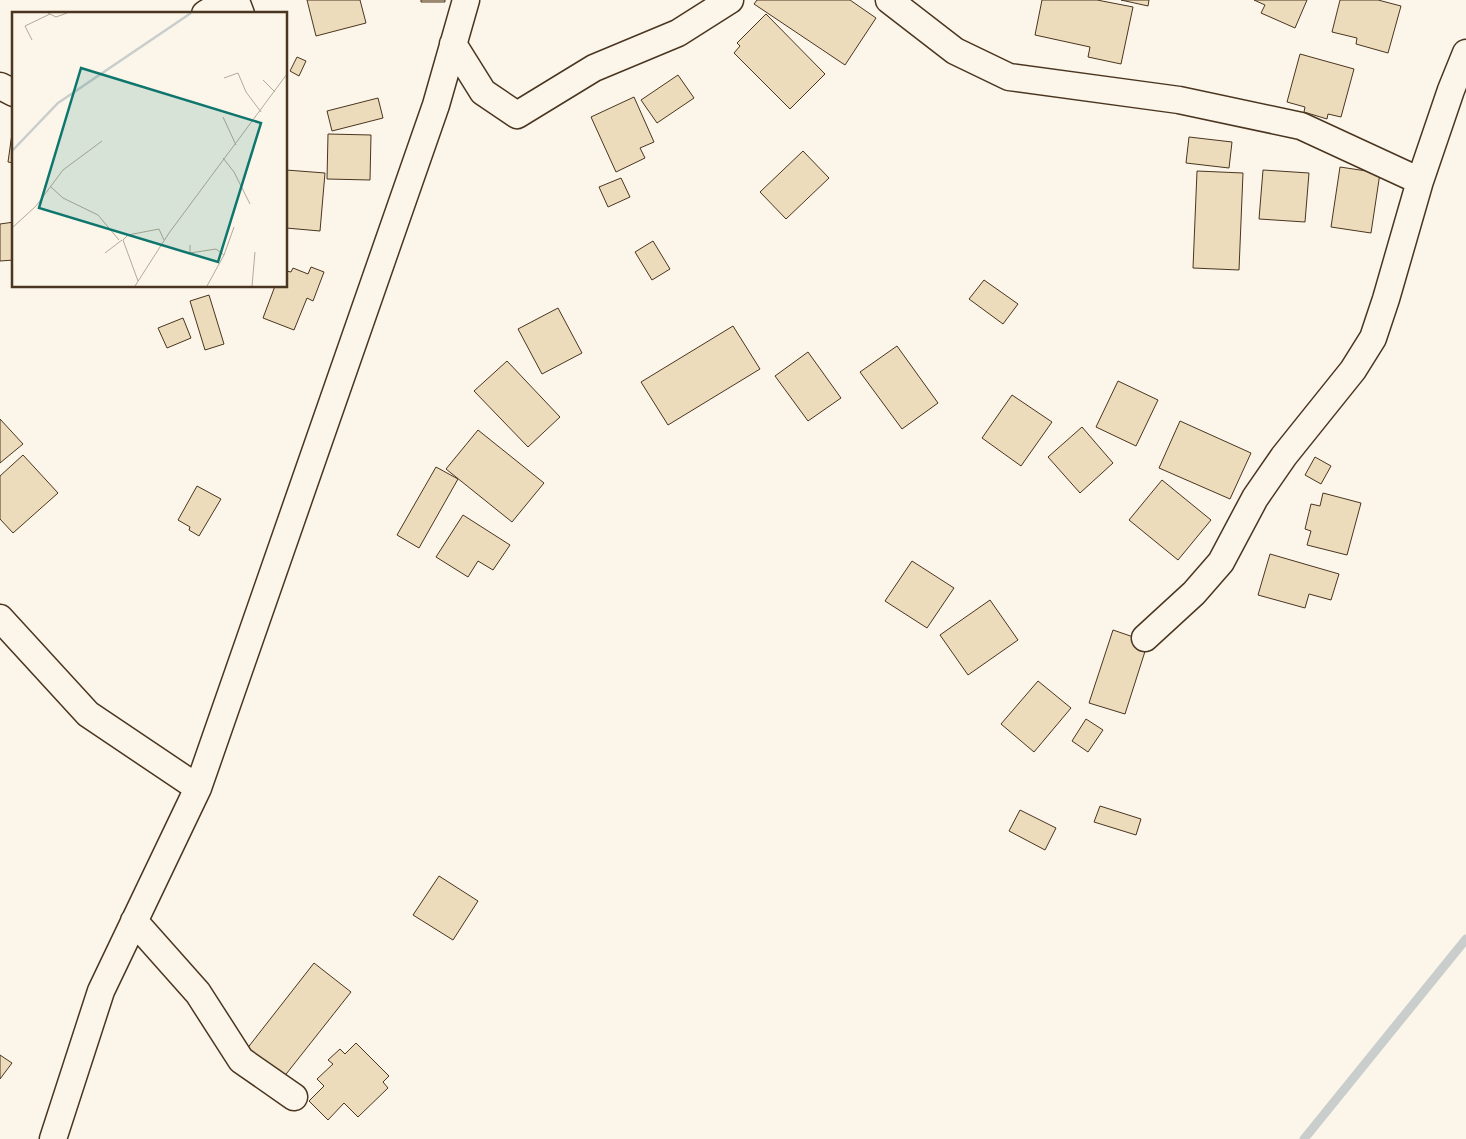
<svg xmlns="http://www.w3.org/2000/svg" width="1466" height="1139" viewBox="0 0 1466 1139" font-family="'Asap Condensed',sans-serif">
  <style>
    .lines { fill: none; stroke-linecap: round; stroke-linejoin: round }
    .stream { stroke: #c9cecd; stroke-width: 9 }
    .building { fill: #ecdcbc; stroke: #4a3520 }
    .street-casing { stroke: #4a3520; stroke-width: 29 }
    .street { stroke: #fbf6e9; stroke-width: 26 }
    .inset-river { fill: none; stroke: #c9cecd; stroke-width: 2.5 }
    .inset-road { fill: none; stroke: #b4a999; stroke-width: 1 }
    .view { fill: #0f766e; fill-opacity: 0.15; stroke: #0f766e; stroke-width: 2.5 }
    .inset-edge { fill: none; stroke: #4a3520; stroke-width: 2.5 }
  </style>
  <rect width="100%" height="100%" fill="#fbf6e9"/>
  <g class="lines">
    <path class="stream" d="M1304,1139l162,-200"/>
  </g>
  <path class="building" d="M307,0h53l6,23 -50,13z
    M421,0h24v2h-24z
    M757,0h93l26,18 -31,47 -91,-61z
    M1042,0h55l36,7 -12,57 -33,-7 2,-10 -55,-12z
    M1121,0h28l-1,6z
    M1254,0h53l-12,28 -34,-15 4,-8z
    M1340,0h38l23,6 -13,47 -32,-9 1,-6 -25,-6z
    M766,14l59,60 -35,35 -56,-56 6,-7 -3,-3z
    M1300,54l54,15 -13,48 -13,-3 -1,5 -23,-7 1,-5 -18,-5z
    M297,57l9,4 -7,15 -9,-5z
    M678,75l16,23 -37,25 -16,-23z
    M634,97l20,45 -14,6 5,10 -29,14 -25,-55z
    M378,98l5,20 -51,13 -5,-20z
    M14,119v44l-6,-1z
    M328,134l43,1 -1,45 -43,-1z
    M1189,137l43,5 -3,26 -43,-5z
    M803,151l26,27 -43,41 -26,-27z
    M1340,167l40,6 -9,60 -40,-6z
    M286,170l39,3 -5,58 -34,-3z
    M1263,170l46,3 -4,49 -46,-3z
    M1197,171l46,2 -4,97 -46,-2z
    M621,178l9,19 -22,10 -9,-20z
    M14,222v38l-14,1v-37z
    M653,241l17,28 -18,11 -17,-28z
    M311,267l13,5 -11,29 -6,-3 -13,32 -31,-12 12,-32h11v-15l5,1 2,-4 15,6z
    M984,280l34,24 -15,20 -34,-25z
    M209,295l15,49 -19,6 -15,-49z
    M558,308l24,45 -40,21 -24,-45z
    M183,318l8,20 -24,10 -9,-20z
    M733,326l27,43 -92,56 -27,-43z
    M897,346l41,57 -36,26 -42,-57z
    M808,352l33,46 -33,23 -33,-45z
    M507,361l53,56 -32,30 -54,-56z
    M1118,381l40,19 -22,46 -40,-19z
    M1012,395l40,27 -31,44 -39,-28z
    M0,419l23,25 -23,19z
    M1180,421l71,32 -21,46 -71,-31z
    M1082,427l31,36 -33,30 -32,-36z
    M478,430l66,53 -32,39 -66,-53z
    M23,455l35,38 -45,40 -13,-14v-43z
    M1315,457l16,9 -10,18 -16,-9z
    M436,467l22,12 -39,69 -22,-13z
    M1162,480l49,40 -33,40 -49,-40z
    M197,486l24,13 -22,37 -10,-6 1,-3 -12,-7z
    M1323,493l38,10 -14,52 -40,-10 4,-14 -6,-2 6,-25 9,2z
    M463,515l47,30 -17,25 -15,-9 -10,16 -32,-20z
    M1270,554l69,20 -8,26 -22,-6 -4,14 -47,-13z
    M912,561l42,27 -27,40 -42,-27z
    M990,600l28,40 -50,35 -28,-40z
    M1113,630l35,12 -23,72 -36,-11z
    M1038,681l33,27 -37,44 -33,-28z
    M1086,719l17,11 -15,22 -16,-11z
    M1100,806l41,13 -5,16 -42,-13z
    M1020,810l36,18 -11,22 -36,-19z
    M439,876l39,25 -25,39 -40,-25z
    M314,963l37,29 -68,86 -37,-28z
    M356,1043l33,33 -6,6 5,6 -30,29 -14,-14 -16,17 -19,-19 15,-15 -7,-7 16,-15 -5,-4 12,-11 5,5z
    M0,1055l12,8 -12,16z"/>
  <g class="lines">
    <g class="street-casing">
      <path id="street" d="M889,0l66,51 54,26 170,23 122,26 119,55
        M205,14c9,-6 23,-11 33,-8l3,8
        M453,44l30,48 34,23 77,-47 84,-35 52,-33
        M0,86l14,7
        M0,618l88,96 110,74
        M1145,638l49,-45 27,-31 34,-64 29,-42 69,-86 20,-32 13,-39 34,-118 31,-91 15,-37
        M134,921l64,72 43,67 53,37
        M53,1139l48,-148 97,-203 238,-683 30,-105"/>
    </g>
    <use href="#street" class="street"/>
  </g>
  <g transform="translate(12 12)">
    <rect width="275" height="275" fill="#fbf6e9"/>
    <path class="inset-river" d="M0,139l46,-48 133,-90"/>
    <path class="inset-road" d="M36,1l8,4 11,-4M20,28l-7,-14 25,-12M212,66l14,-5 8,19 15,20M251,68l12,12M211,105l13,28M211,146l11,14 16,32M39,175l12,11 35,17 21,25M0,216l24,-22 27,-36 39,-29M178,233v8l26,-4 8,6 -17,31M93,241l17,-13M212,243l10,-28M126,269l-15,-41 5,-5 31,-6 5,11M123,274l34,-53 118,-159M240,274l3,-34"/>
    <path class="view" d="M69,56l180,55 -43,139 -179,-54z"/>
    <rect width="275" height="275" class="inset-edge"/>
  </g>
</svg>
